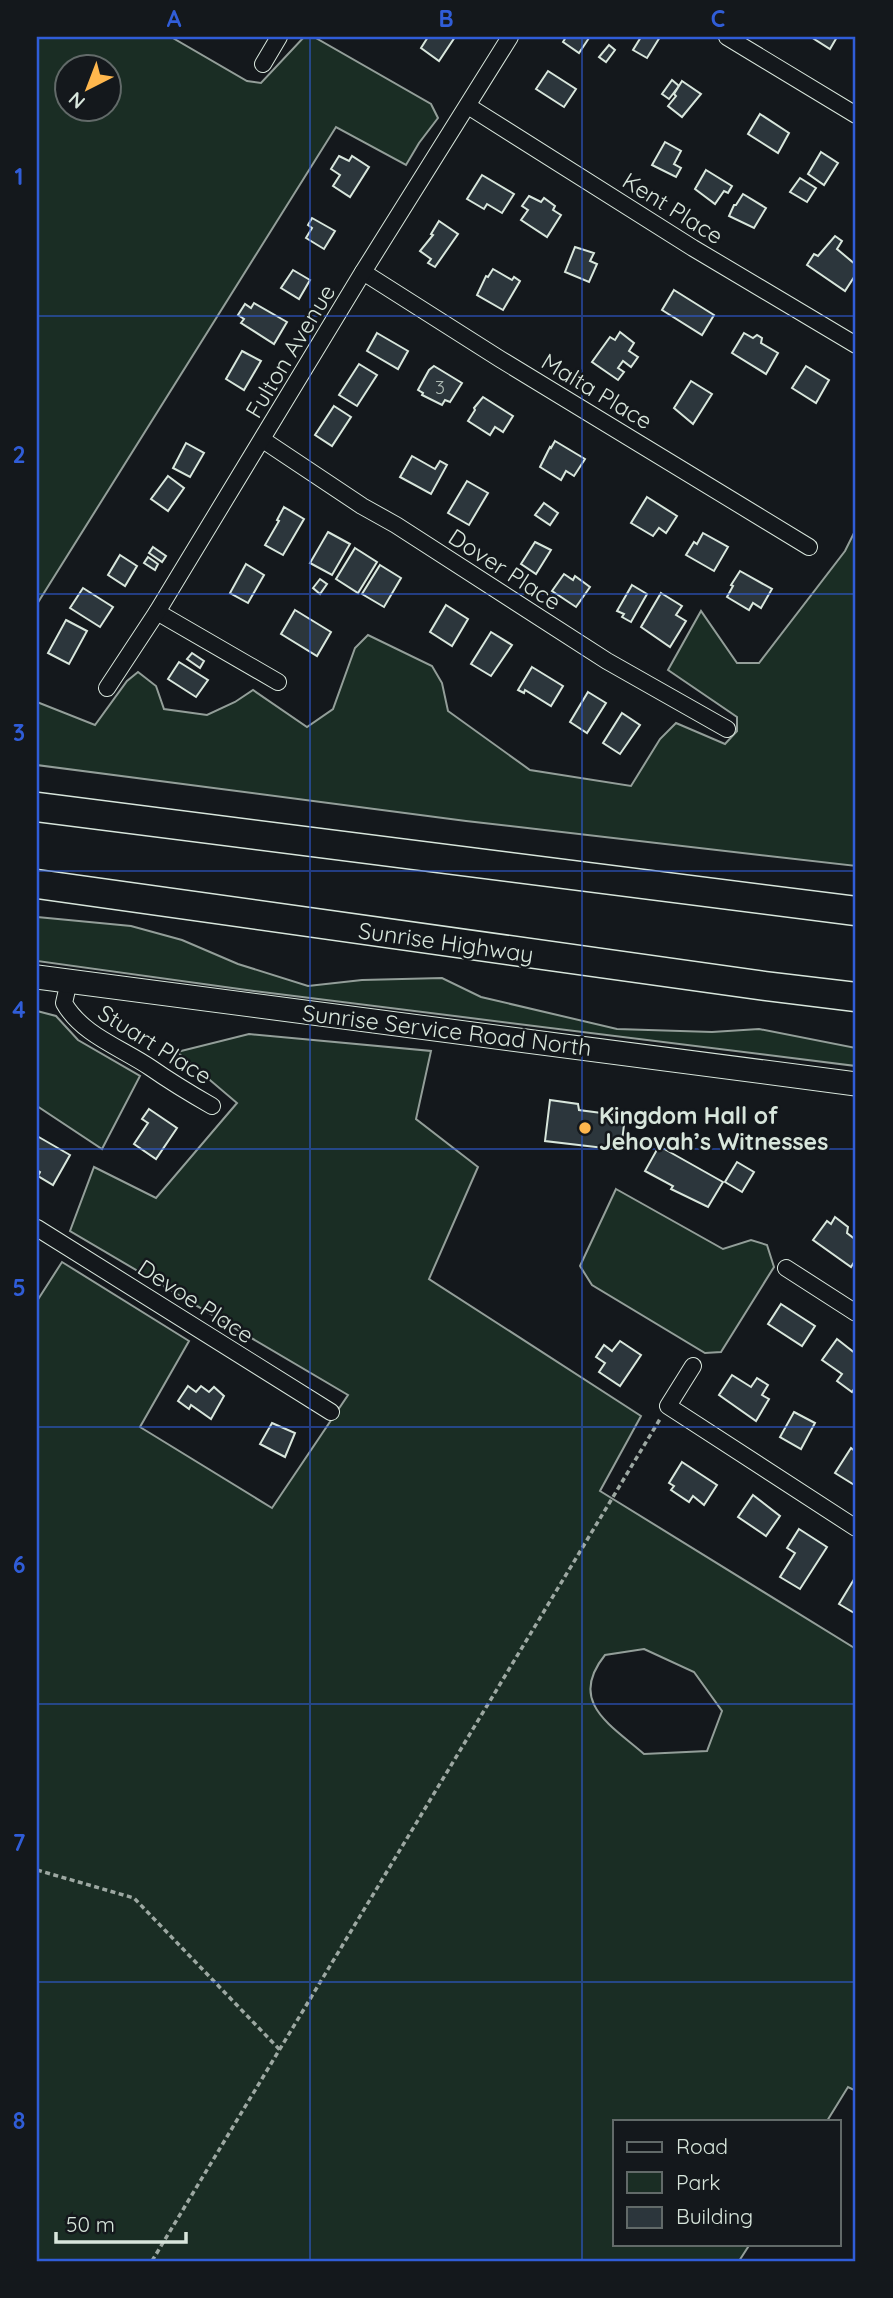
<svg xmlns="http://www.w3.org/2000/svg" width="893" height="2298" font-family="Quicksand,sans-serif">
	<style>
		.green { fill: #1a2d24; stroke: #939e99; stroke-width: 2; fill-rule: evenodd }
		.building { fill: #2c363c; stroke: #d8e6dc; stroke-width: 2 }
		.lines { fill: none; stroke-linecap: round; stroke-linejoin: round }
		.street-casing { stroke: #d8e6dc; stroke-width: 18 }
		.secondary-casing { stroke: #d8e6dc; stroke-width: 25 }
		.highway-casing { stroke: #d8e6dc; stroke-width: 31 }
		.path { stroke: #9da8a2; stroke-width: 3.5; stroke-dasharray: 5 3.5; stroke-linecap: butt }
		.street { stroke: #14181c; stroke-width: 16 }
		.secondary { stroke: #14181c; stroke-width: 23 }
		.highway { stroke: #14181c; stroke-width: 28 }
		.grid { fill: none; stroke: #305dd8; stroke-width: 2; stroke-opacity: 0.55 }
		.poi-dot { fill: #ffb74d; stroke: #14181c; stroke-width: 2.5 }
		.labels { text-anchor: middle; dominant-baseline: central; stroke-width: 5; stroke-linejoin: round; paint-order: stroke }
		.number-label { font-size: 19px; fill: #adbab4 }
		.street-label { font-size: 23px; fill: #d8e6dc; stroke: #14181c }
		.poi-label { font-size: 23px; font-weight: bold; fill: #d8e6dc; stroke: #14181c; text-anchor: start }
		.neatline { fill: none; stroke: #305dd8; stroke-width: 2.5 }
		.grid-label { font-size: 23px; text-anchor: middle; font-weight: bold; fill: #305dd8 }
	</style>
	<rect width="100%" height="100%" fill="#14181c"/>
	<g class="green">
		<path d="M37,37H171L247,81L261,83L304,37H314L431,104L438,118L419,143L406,165L336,127L37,604ZM66,66H108V108H66Z"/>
		<polygon points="856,529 856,866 466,821 37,765 37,702 95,725 127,681 138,672 156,686 164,709 207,715 235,702 253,690 307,727 333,709 355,648 368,635 432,666 442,683 448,711 530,770 631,786 660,739 676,723 725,744 737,731 737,717 668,670 701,611 737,663 759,663 845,551"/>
		<polygon points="37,917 131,926 182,940 238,964 308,986 362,980 442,978 481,997 617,1029 712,1032 759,1029 856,1048 856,1066 254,991 37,961"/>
		<polygon points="37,1011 56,1016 78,1040 140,1076 102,1149 37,1106"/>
		<path d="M249,1034L431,1051L416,1119L478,1167L429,1279L641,1416L600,1491L856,1649V2091L848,2087L827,2121H615V2244H750L739,2261H37V1301L62,1262L189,1341L140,1427L272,1508L348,1395L70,1231L94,1167L156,1198L237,1103L177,1052ZM644,1649L694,1672L722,1711L707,1751L644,1754C611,1725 567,1702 605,1655Z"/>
		<polygon points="616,1189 723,1249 751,1240 767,1245 774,1267 721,1352 705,1353 592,1285 580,1266"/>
	</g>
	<g class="building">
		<polygon points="428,37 455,37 439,61 421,48"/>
		<polygon points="566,37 588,37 589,38 579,53 563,42"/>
		<polygon points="641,37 660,37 647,58 633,50"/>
		<polygon points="811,37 837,37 830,49"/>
		<polygon points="609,45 615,50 606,62 599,57"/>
		<polygon points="548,71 576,89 564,107 536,89"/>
		<polygon points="672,80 679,86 669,99 662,94"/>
		<polygon points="682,81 701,94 682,117 668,106 676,96 674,94"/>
		<polygon points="760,114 789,133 778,153 748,134"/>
		<polygon points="665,142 681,151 674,164 681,168 676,177 652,165"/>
		<polygon points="821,152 838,163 824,185 808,174"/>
		<polygon points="339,156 349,161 352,156 369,167 350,197 333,186 340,175 331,169"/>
		<polygon points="706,170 732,186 728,193 724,191 715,204 695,189"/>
		<polygon points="482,175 514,194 502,213 487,204 484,209 467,199"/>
		<polygon points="800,178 816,188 807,202 790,192"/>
		<polygon points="743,194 766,208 754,228 729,216 734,205 736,205"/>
		<polygon points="529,196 541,202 544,198 555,206 553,210 561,215 547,237 521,220 528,210 522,206"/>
		<polygon points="312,218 335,231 324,249 306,238 312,228 308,225"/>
		<polygon points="439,221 458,234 435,267 428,263 431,259 420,251 433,235 431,234"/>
		<polygon points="835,236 842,241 837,249 856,265 856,274 845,291 807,265 814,254 818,256"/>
		<polygon points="575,247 594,253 590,261 597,264 589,282 565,272"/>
		<polygon points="493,269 512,280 514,277 520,281 503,310 477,295 486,276 488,277"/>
		<polygon points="293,270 310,280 299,299 281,288"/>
		<polygon points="674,290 714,315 702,335 662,310"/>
		<polygon points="254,303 287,322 274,344 241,323 244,319 238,315 245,304 251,308"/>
		<polygon points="620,332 634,343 629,351 638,357 631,367 623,361 618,368 624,372 618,380 592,362 610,337 615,340"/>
		<polygon points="377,333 408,351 398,369 367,351"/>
		<polygon points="744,333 753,338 757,335 762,338 761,343 778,353 766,374 732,353"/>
		<polygon points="242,351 261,361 244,390 226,379"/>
		<polygon points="359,364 377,375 357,406 339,395"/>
		<polygon points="434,366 462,383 450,402 445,400 442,405 422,395 423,393 418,390 429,370"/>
		<polygon points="806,366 829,380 816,403 792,388"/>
		<polygon points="691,381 712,394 693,424 674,408"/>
		<polygon points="483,397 513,416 503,432 495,427 490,435 468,421 475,410 474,408"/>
		<polygon points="334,406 351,417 332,446 315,435"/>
		<polygon points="555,441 585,459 574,476 566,471 561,480 540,467 550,447 551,448"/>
		<polygon points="186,443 204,453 190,477 173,468"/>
		<polygon points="412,456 435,469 440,461 447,465 431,494 400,477"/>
		<polygon points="168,476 184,488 168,511 151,499"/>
		<polygon points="467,481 488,493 469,525 448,513"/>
		<polygon points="647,497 677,516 666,533 659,528 653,536 631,523"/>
		<polygon points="544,503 558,513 550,525 535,515"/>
		<polygon points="284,507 304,519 283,555 265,545 279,521 277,520"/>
		<polygon points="328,532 350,544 332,575 310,563"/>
		<polygon points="703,533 728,547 714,571 686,555 694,542 697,544"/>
		<polygon points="535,542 551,550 536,574 521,564"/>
		<polygon points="153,547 166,556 162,562 149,553"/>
		<polygon points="355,548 377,562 358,593 336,579"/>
		<polygon points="120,555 137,566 125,586 108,575"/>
		<polygon points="148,557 158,564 155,570 144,563"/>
		<polygon points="246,564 264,575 248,603 230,593"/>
		<polygon points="380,565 401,578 384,607 362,594"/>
		<polygon points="740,571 772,589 761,608 753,603 749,610 727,597 733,586 731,585"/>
		<polygon points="564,574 573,580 575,576 590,587 576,607 552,591"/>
		<polygon points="320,579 327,584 320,594 313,588"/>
		<polygon points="632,585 647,594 631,622 622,617 624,614 617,611"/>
		<polygon points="83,588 113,607 100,627 70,608"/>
		<polygon points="661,593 682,606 676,615 686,621 670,647 641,627"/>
		<polygon points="446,605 468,619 452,646 430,632"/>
		<polygon points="295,610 331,632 317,656 281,634"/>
		<polygon points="66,620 87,631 69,664 48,653"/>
		<polygon points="491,632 512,645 491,676 471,664"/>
		<polygon points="192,653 204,661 200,668 187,659"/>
		<polygon points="179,662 208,680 196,697 168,679"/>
		<polygon points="532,667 563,686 551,706 525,690 524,693 518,690"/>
		<polygon points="588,692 606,703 587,733 570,722"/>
		<polygon points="622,713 640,725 620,754 603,743"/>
		<polygon points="550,1100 578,1104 579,1110 625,1116 621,1150 545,1141"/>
		<polygon points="149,1109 177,1128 156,1159 134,1144 148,1123 142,1119"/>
		<polygon points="37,1136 70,1155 53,1185 38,1176 40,1172 37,1170"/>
		<polygon points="659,1146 723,1182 708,1207 671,1189 673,1186 645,1171"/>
		<polygon points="737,1162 754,1172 742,1192 725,1182"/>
		<polygon points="835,1217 848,1227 847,1233 856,1240 856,1259 851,1267 813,1240 827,1221 831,1224"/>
		<polygon points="781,1304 815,1326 802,1346 768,1324"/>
		<polygon points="837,1339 856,1354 856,1386 852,1392 837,1381 842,1374 822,1360"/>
		<polygon points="620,1341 641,1355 620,1386 599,1372 605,1363 596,1357 604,1345 612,1351"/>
		<polygon points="732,1375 751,1387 757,1378 768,1385 762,1395 769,1399 756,1421 719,1395"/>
		<polygon points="188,1386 196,1392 201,1386 209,1392 214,1387 224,1396 211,1419 191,1405 189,1409 178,1401"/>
		<polygon points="794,1412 815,1423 801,1449 780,1437"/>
		<polygon points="272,1423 295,1433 285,1457 260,1444"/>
		<polygon points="851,1448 856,1452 856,1486 835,1473"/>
		<polygon points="682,1462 717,1485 704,1505 693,1496 689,1502 671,1490 674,1486 669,1483"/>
		<polygon points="753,1495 780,1516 766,1536 738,1517"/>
		<polygon points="799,1529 827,1547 800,1589 780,1577 795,1553 787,1548"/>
		<polygon points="856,1576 856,1614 839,1604"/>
	</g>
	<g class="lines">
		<g class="street-casing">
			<g id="street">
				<polyline points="727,37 856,115"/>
				<polyline points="263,64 279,37"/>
				<polyline points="468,106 693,248 856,345"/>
				<polyline points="363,272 500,359 809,547"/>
				<polyline points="263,440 362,506 396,525 607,661 727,729"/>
				<polyline points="157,612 278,682"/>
				<polyline points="107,688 157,612 363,272 510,37"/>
				<path d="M69,981L64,1003C82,1035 122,1048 151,1068C171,1082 191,1094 212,1106"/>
				<polyline points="37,1228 331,1412"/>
				<polyline points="786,1268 856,1313"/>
				<polyline points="693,1366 668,1406 856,1528"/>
			</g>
		</g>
		<g class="secondary-casing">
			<polyline id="secondary" points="37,977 856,1084"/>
		</g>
		<g class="highway-casing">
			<g id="highway">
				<polyline points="37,807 856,911"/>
				<polyline points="37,884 765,986 856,997"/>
			</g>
		</g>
		<g class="path">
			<polyline points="37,1870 134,1898 280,2050"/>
			<polyline points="152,2261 660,1419"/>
		</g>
		<use href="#street" class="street"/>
		<use href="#secondary" class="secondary"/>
		<use href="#highway" class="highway"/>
	</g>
	<path class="grid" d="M310,37V2261M582,37V2261M37,316H856M37,594H856M37,871H856M37,1149H856M37,1427H856M37,1704H856M37,1982H856"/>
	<circle class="poi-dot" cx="585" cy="1128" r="7"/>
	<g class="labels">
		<g class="number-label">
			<text x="440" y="387">3</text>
		</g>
		<g class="street-label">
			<text transform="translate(673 208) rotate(32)">Kent Place</text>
			<text transform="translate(290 351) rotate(-59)">Fulton Avenue</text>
			<text transform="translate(597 391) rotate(31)">Malta Place</text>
			<text transform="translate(505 569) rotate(33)">Dover Place</text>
			<text transform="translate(446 942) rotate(8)">Sunrise Highway</text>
			<text transform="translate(447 1030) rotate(7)">Sunrise Service Road North</text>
			<text transform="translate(155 1044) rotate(32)">Stuart Place</text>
			<text transform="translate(196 1301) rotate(33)">Devoe Place</text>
		</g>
		<g class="poi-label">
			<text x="599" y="1115">Kingdom Hall of<tspan x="599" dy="26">Jehovah’s Witnesses</tspan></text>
		</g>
	</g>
	<rect width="893" height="2298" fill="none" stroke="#14181c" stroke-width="77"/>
	<rect x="613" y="2120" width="228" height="126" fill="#14181c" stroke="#626a69" stroke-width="2"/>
	<rect x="627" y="2142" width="35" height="10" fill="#14181c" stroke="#626a69" stroke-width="2"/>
	<text x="676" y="2154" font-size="21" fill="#d8e6dc">Road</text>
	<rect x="627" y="2172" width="35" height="21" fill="#1a2d24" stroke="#626a69" stroke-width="2"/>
	<text x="676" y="2190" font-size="21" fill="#d8e6dc">Park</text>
	<rect x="627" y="2207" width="35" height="21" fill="#2c363c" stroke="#626a69" stroke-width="2"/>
	<text x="676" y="2224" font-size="21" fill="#d8e6dc">Building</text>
	<g transform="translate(88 88) rotate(222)"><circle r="33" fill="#14181c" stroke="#626a69" stroke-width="2"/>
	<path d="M0-5L12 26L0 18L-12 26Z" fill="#ffb74d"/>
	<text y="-10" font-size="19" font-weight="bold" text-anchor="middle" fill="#d8e6dc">N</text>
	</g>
	<path d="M56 2232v10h130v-10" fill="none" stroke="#d8e6dc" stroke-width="3.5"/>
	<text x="66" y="2232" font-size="21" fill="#d8e6dc" stroke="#14181c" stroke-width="5" paint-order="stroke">50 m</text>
	<rect x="38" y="38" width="816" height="2222" class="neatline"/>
	<g class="grid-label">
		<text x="174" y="27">A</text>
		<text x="446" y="27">B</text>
		<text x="718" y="27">C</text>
		<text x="19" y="185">1</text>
		<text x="19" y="463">2</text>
		<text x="19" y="741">3</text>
		<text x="19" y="1018">4</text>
		<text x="19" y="1296">5</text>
		<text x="19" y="1573">6</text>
		<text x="19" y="1851">7</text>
		<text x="19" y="2129">8</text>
	</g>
</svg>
